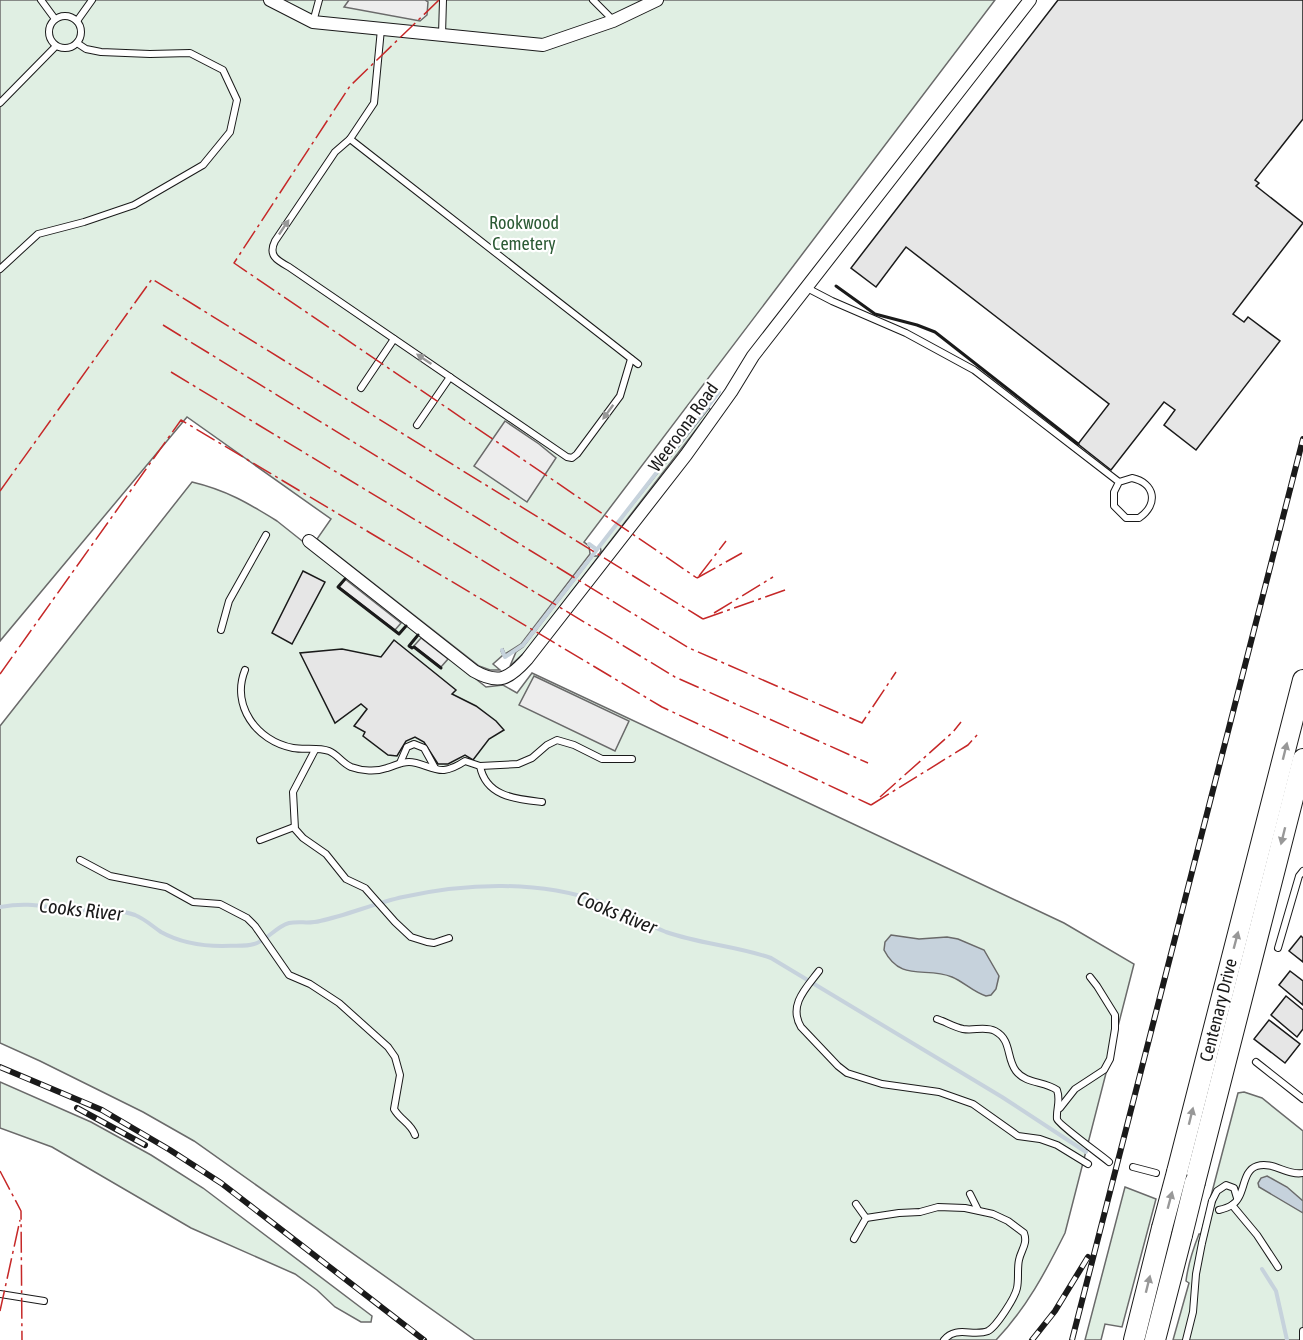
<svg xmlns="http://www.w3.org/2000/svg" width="1303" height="1340" font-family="'Asap Condensed',sans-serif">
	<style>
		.green { fill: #e0efe3; stroke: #6a6a6a; stroke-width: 1.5 }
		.parking { fill: #ededed; stroke: #6a6a6a; stroke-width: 1.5 }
		.water { fill: #c6d2dc; stroke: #6a6a6a; stroke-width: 1.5 }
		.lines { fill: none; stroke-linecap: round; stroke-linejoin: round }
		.stream { stroke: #c6d2dc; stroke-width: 4 }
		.building { fill: #e6e6e6; stroke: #1a1a1a; stroke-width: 1.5 }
		.service-casing { stroke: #1a1a1a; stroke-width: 8 }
		.minor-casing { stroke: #1a1a1a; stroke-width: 14 }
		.trunk-casing { stroke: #1a1a1a; stroke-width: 22 }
		.service { stroke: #fff; stroke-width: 6 }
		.minor { stroke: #fff; stroke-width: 12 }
		.trunk { stroke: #fff; stroke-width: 20 }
		.rail-casing { stroke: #1a1a1a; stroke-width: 6 }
		.rail { stroke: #fff; stroke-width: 4; stroke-dasharray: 11; stroke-linecap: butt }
		.service-bridge-casing { stroke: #1a1a1a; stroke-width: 8; stroke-linecap: butt }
		.trunk-bridge-casing { stroke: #1a1a1a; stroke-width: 22; stroke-linecap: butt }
		.service-bridge { stroke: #fff; stroke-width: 6 }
		.trunk-bridge { stroke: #fff; stroke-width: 20 }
		.wall { stroke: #1a1a1a; stroke-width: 3 }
		.power { stroke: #c62828; stroke-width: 1.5; stroke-dasharray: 21 4.5 3 4.5; stroke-linecap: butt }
		.oneway { fill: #989898 }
		.labels { text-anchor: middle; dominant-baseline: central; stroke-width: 4.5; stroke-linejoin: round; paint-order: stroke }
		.park-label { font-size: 18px; fill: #2b5a34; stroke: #fff }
		.street-label { font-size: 18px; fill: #1a1a1a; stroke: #fff }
		.water-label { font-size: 20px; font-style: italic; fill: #1a1a1a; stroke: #fff }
	</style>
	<rect width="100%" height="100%" fill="#fff"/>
	<g class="green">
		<polygon points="0,0 995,0 584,542 589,546 590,554 521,644 505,654 503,649 501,651 503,655 493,664 500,670 490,670 479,666 317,539 331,519 187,417 0,641"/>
		<polygon points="709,408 711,410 526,651 510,666 516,652 523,647 593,556 598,556 601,551 600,546"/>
		<path d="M192,482C226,490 248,503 277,521L486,687L503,685L517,693L532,673L1064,923L1134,964L1065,1233C1046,1271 1026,1309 996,1340H475L194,1141L143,1112L40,1061L0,1043V726Z"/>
		<polygon points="0,1082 91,1122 151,1155 203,1188 372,1316 371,1322 361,1322 335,1307 317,1290 295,1274 191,1228 52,1147 0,1128"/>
		<path d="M1244,1092L1262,1098L1303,1131V1340H1173L1189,1283L1186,1281C1188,1265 1193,1249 1199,1234H1201L1238,1093Z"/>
		<polygon points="1125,1187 1156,1199 1122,1327 1105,1324 1101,1340 1085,1340"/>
	</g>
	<g class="parking">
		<polygon points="349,0 425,0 428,2 427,15 420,21 344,7"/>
		<polygon points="505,421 539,444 556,458 527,502 474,466"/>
		<polygon points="345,579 401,623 395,630 339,587"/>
		<polygon points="421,638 448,659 441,667 414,646"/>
		<polygon points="534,676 629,721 615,751 519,705"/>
	</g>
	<g class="water">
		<path d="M891,935L919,939L947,937L958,939L984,950L999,976L996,989L991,995L986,996C973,992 964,982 952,977C926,966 901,983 884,950L885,942Z"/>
		<polygon points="1267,1176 1287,1187 1303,1201 1303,1213 1259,1187 1258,1183 1261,1178"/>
	</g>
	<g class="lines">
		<g class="stream">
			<polyline points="589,544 596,549"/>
			<polyline points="502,650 505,657 523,645 719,392"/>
			<path d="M0,907C32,901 46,908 76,910C96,911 116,908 135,915C145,919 152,926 161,932C179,942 202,946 222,946C232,945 245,947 254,944C267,941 275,927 289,923C299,921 310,924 320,921C348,915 375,903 403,897C466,883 538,880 600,902C622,910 643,923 666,932C700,944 737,946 771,958L1002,1097L1086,1152"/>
			<polyline points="1262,1269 1276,1291 1287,1340"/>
		</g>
	</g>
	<g class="building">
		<polygon points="1058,0 1303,0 1303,119 1255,180 1259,183 1256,186 1303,223 1233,314 1244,322 1248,317 1280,341 1196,450 1164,425 1175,410 1164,402 1111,470 1078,444 1109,404 906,247 876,287 851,268"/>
		<polygon points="303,571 325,582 292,644 272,633"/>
		<polygon points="394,640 456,690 452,694 476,706 496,721 504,730 489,739 473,760 465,755 448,764 438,764 424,742 415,737 406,741 397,756 388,755 363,736 365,732 354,726 367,709 361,704 335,723 300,653 342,649 381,657"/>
		<polygon points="1301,936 1303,938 1303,962 1289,951"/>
		<polygon points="1290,971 1303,981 1303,1005 1279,985"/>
		<polygon points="1286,996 1303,1010 1303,1029 1297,1037 1271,1015"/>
		<polygon points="1269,1020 1300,1044 1285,1063 1254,1039"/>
	</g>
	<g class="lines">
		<g class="service-casing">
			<g id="service">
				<polyline points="41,0 55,19"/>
				<polyline points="593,0 613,20"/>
				<circle cx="65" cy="32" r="16"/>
				<polyline points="77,21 92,0"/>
				<polyline points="313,22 319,0"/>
				<polyline points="381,29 374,103 350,139 638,364"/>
				<polyline points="442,35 443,0"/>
				<polyline points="0,103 56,46"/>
				<path d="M350,139L335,152L275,241C268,255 276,260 289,267L567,457L572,458L577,454L620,396L631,359"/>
				<polyline points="0,269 38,234 84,222 134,205 203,165 230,132 237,100 223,70 190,53 150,54 101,52 86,49 77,43"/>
				<path d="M807,288L832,301L906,333L974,370L1119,482L1132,478C1155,483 1159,504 1139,518H1126L1114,506V492L1119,482"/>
				<polyline points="361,388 394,339"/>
				<polyline points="417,425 450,377"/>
				<polyline points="221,630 229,601 266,535"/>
				<path d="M245,670C231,705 256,741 293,748C304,750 318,747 329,751C337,754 342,763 351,767C362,771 376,772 387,768C395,766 400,762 409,762C421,762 433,771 444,770C452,769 459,765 465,761L480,766L518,764L532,758L547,745L557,740L574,745L602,759H632"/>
				<polyline points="315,750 293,792 295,829 303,838 326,854 346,879 365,888 395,922 411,937 427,942 434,943 449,938"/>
				<polyline points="400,763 407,747 414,744 424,748 435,768"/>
				<path d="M480,766C486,797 516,799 542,802"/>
				<polyline points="260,840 294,827"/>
				<path d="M80,860L110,876L166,887L193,902L220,904L247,918L255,926L289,975L310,984L339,1003L388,1047L395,1057L400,1075L394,1109C400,1120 411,1123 415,1135"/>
				<polyline points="1278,948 1299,876 1303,871"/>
				<path d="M819,971C806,988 788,1005 801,1027L838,1066L847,1073L882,1084L939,1092L973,1104L1018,1136L1040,1139L1057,1145L1088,1164"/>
				<path d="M937,1019C946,1022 954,1027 963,1029C974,1031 985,1026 995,1031C1012,1040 1006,1058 1016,1071C1026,1084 1044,1081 1057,1090C1061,1101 1056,1109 1057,1119C1058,1124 1102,1156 1109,1162"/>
				<polyline points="1256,1062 1303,1099"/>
				<polyline points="1060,1108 1075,1089 1104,1070 1110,1059 1115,1029 1115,1015 1097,986 1090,977"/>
				<polyline points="1133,1167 1156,1173"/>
				<polyline points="970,1194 978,1210"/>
				<polyline points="1212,1201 1217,1191 1226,1185 1234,1188 1237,1198"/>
				<polyline points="1232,1205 1257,1235 1278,1267"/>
				<path d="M1219,1210C1223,1209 1229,1207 1232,1205C1246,1196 1241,1171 1257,1166C1273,1161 1287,1176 1303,1173"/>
				<path d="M866,1218L899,1213L920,1212L938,1207L965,1208L993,1214L1008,1221L1024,1233C1028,1244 1021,1250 1019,1260C1017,1269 1019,1279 1017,1288C1015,1298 996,1327 988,1331C973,1337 956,1325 944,1340"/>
				<polyline points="854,1239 866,1218 856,1204"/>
				<polyline points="0,1294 44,1301"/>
				<polyline points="1186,1340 1193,1312 1196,1274 1202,1243"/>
				<polyline points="1303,1340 1303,1331"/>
			</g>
		</g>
		<g class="minor-casing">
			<g id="minor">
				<polyline points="270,0 313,22 543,45 613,21 657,0"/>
				<path d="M309,541L474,671C499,685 509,679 527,659L686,455L731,392L753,356L1030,0"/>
			</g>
		</g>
		<g class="trunk-casing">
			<g id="trunk">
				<polyline points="1177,1172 1303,680"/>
				<polyline points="1195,1182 1303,759"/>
				<polyline points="1134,1340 1162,1228"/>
				<polyline points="1155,1340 1182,1235"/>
			</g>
		</g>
		<use href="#service" class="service"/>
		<use href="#minor" class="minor"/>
		<use href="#trunk" class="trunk"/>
		<g class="rail-casing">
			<g id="rail">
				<polyline points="0,1067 102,1110 170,1150 221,1183 424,1340"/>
				<polyline points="77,1108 145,1145"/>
				<polyline points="1032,1340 1055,1311 1088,1257"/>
				<polyline points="1072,1340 1303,439"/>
			</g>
		</g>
		<use href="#rail" class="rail"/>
		<g class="service-bridge-casing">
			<polyline id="service-bridge" points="1202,1243 1212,1201"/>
		</g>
		<g class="trunk-bridge-casing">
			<g id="trunk-bridge">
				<polyline points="1162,1228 1177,1172"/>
				<polyline points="1182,1235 1195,1182"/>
			</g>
		</g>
		<use href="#service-bridge" class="service-bridge"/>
		<use href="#trunk-bridge" class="trunk-bridge"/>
		<g class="wall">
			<polyline points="836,286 875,314 917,325 935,332 1078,444"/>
			<polyline points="345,579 338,587 399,634 406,626"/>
			<polyline points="418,635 409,646 412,648 414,647 441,668"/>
		</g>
		<g class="power">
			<polyline points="439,0 350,86 234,263 697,578"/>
			<polyline points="163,325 689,648 862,723 896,672"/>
			<polyline points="171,372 675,677 868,763"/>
			<polyline points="0,491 152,279 703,619"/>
			<polyline points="699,576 726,541"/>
			<polyline points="697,578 742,553"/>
			<polyline points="714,613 773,577"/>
			<polyline points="703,619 788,589"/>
			<polyline points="0,674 181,420 662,707 871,805"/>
			<polyline points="880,797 953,732 961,722"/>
			<polyline points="871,805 968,745 978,734"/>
			<polyline points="0,1171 21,1211 22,1340"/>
			<polyline points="0,1311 20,1220"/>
		</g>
	</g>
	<defs><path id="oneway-solid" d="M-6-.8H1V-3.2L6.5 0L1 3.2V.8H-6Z" transform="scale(1.5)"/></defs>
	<g class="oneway">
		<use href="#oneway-solid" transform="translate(284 227) rotate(-56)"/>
		<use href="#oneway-solid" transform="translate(424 359) rotate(-146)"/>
		<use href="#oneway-solid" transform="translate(608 412) rotate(126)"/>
		<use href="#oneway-solid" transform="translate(1285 751) rotate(-76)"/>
		<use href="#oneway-solid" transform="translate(1283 836) rotate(104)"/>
		<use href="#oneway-solid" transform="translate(1236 940) rotate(-75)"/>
		<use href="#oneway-solid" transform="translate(1191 1116) rotate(-76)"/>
		<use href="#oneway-solid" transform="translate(1170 1200) rotate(-75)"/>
		<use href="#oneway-solid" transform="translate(1148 1284) rotate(-76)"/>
	</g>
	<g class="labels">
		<g class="park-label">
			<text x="524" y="222">Rookwood<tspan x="524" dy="21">Cemetery</tspan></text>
		</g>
		<g class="street-label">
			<text transform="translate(683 427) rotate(-54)">Weeroona Road</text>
			<text transform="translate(1218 1010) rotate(-76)">Centenary Drive</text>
		</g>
		<g class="water-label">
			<text transform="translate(81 909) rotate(6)">Cooks River</text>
			<text transform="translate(617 912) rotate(22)">Cooks River</text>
		</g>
	</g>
</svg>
